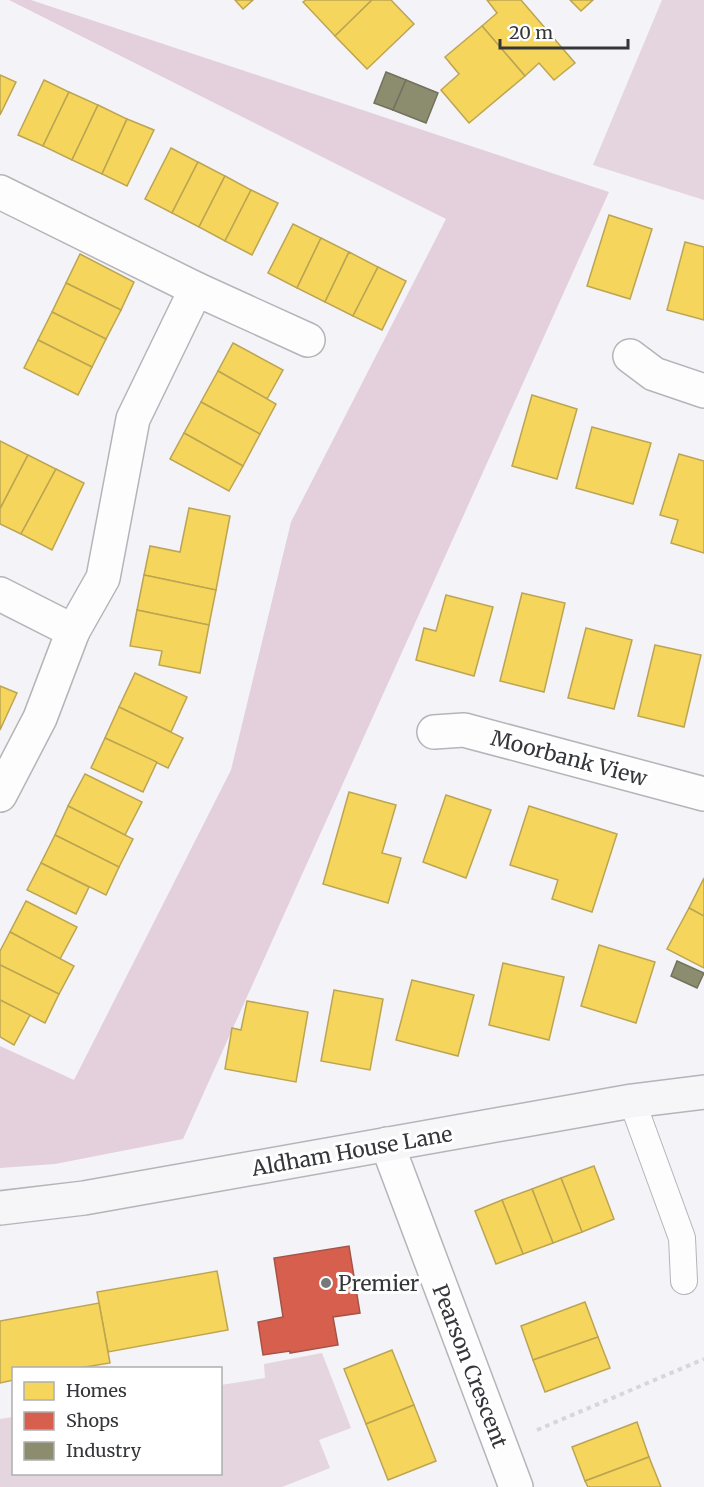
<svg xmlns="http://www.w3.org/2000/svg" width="704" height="1487" font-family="Merriweather,serif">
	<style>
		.green { fill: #e4d5df }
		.forest { fill: #e3d0dc }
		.homes { fill: #f6d55c; stroke: #bca552; stroke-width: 1.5 }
		.shops { fill: #d6604d; stroke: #a65347; stroke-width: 1.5 }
		.industry { fill: #8c8c6e; stroke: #72725e; stroke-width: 1.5 }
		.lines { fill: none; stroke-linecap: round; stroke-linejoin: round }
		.lane-casing { stroke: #b5b5b9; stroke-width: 28 }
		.street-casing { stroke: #b5b5b9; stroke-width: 36 }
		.secondary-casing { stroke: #b5b5b9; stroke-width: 36 }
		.path { stroke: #d7d7d9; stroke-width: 4; stroke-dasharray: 4.5 4.5; stroke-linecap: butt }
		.lane { stroke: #fdfdfe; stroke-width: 26 }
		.street { stroke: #fdfdfe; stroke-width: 33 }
		.secondary { stroke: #f6f6f9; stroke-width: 33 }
		.poi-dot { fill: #78787c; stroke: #fff; stroke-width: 2 }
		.labels { text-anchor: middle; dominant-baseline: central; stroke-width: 6; stroke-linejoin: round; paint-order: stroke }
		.street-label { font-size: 21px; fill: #35363a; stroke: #fff }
		.poi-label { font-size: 21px; fill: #35363a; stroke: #fff; text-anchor: start }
	</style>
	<rect width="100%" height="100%" fill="#f3f3f8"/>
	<g class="green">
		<polygon points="662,0 704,0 704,200 593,165"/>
		<polygon points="322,1353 351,1428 319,1440 330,1468 282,1487 0,1487 0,1419 13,1417 14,1474 220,1474 221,1385 265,1378 264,1364"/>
	</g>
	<polygon class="forest" points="9,0 31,0 609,192 183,1139 55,1164 0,1168 0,1046 74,1080 231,770 291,522 446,219"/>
	<g class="homes">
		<polygon points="235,0 253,0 243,9"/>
		<polygon points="306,0 372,0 335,36 303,2"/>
		<polygon points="372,0 391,0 414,24 367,69 335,36"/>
		<polygon points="487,0 521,0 575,63 554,80 539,63 525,76 482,26 497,13"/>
		<polygon points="570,0 593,0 581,11"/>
		<polygon points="482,26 525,76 469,123 441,90 459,74 445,57"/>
		<polygon points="0,75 16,82 0,115"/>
		<polygon points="44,80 69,92 43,146 18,135"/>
		<polygon points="69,92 98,105 72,160 43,146"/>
		<polygon points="98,105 127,119 102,174 72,160"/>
		<polygon points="127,119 154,130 127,186 102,174"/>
		<polygon points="171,148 198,162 172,213 145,199"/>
		<polygon points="198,162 225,176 199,227 172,213"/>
		<polygon points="225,176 251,190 225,241 199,227"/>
		<polygon points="251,190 278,203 252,255 225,241"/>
		<polygon points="609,215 652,229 630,299 587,286"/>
		<polygon points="293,224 321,238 297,288 268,273"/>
		<polygon points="321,238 349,252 325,302 297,288"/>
		<polygon points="685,242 704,247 704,320 667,310"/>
		<polygon points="349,252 378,267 353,316 325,302"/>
		<polygon points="80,254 134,282 121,310 66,283"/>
		<polygon points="378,267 406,281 382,330 353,316"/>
		<polygon points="66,283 121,310 106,339 52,312"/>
		<polygon points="52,312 106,339 92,367 38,340"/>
		<polygon points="38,340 92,367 78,395 24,368"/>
		<polygon points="233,343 283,370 267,399 218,371"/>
		<polygon points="218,371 276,404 260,434 201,402"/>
		<polygon points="532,395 577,409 557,479 512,466"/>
		<polygon points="201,402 260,434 243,466 184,433"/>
		<polygon points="592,427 651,443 633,504 576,488"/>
		<polygon points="184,433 243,466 229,491 170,459"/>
		<polygon points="0,441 28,455 0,509"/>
		<polygon points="679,454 704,461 704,553 671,543 678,520 660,515"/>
		<polygon points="28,455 56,469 21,534 0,524 0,509"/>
		<polygon points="56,469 84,483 52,550 21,534"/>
		<polygon points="189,508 230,516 216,590 144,575 150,546 180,552"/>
		<polygon points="144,575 216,590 209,625 137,610"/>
		<polygon points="522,593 565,603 544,692 500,681"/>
		<polygon points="446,595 493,607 474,676 416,660 424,628 436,631"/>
		<polygon points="137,610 209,625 200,673 159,665 162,651 130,646"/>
		<polygon points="586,628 632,640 614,709 568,698"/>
		<polygon points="655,645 701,655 684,727 638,716"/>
		<polygon points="135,673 187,697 171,732 119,707"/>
		<polygon points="0,686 17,693 0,730"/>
		<polygon points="119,707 183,738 168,768 105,738"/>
		<polygon points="105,738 157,762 143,792 91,768"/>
		<polygon points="85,774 142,802 125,835 68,806"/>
		<polygon points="349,792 396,805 382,853 401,858 388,903 323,884"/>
		<polygon points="446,795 491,810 466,878 423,862"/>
		<polygon points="68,806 133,839 119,867 55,835"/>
		<polygon points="529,806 617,834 592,912 552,899 558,880 510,865"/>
		<polygon points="55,835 119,867 106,895 41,863"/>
		<polygon points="41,863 89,887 76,914 27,890"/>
		<polygon points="704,878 704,916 689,908"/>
		<polygon points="26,901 77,927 60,959 10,932"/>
		<polygon points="689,908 704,916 704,968 667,949"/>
		<polygon points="10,932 74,966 59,994 0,965 0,951"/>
		<polygon points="599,945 655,962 636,1023 581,1006"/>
		<polygon points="503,963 564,977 549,1040 489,1025"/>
		<polygon points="0,965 59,994 45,1023 0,1000"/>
		<polygon points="412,980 474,995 458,1056 396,1040"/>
		<polygon points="334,990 383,999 370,1070 321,1061"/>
		<polygon points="0,1000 30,1015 14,1045 0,1037"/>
		<polygon points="247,1001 308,1012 296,1082 225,1069 232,1028 241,1030"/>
		<polygon points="594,1166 614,1219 582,1232 561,1178"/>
		<polygon points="561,1178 582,1232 553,1243 532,1189"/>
		<polygon points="532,1189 553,1243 523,1254 502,1200"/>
		<polygon points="502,1200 523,1254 496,1264 475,1211"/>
		<polygon points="217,1271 228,1330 108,1352 97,1292"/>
		<polygon points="585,1302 598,1337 533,1360 521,1326"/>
		<polygon points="99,1303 110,1363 79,1368 14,1368 14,1380 0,1383 0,1321"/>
		<polygon points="598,1337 610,1368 545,1392 533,1360"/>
		<polygon points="392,1350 414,1405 366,1424 344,1369"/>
		<polygon points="414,1405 436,1461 388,1480 366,1424"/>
		<polygon points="637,1422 649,1457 585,1481 572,1447"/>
		<polygon points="649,1457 661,1487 588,1487 585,1481"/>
	</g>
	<polygon class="shops" points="349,1246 360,1313 333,1317 338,1345 290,1353 290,1351 263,1355 258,1322 283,1317 274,1258"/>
	<g class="industry">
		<polygon points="386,72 406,80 393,110 374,103"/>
		<polygon points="406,80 438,93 426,123 393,110"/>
		<polygon points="677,961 704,973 697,988 671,976"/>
	</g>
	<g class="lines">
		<g class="lane-casing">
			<polyline id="lane" points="632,1101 682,1238 684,1281"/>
		</g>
		<g class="street-casing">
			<g id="street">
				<polyline points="0,192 196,289 133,419 103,578 73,631"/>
				<polyline points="196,289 308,340"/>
				<polyline points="630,356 654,374 704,391"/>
				<polyline points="0,594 73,631 40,718 0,795"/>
				<polyline points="434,732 464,730 704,794"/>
				<polyline points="387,1144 516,1487"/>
			</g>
		</g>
		<g class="secondary-casing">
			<polyline id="secondary" points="0,1208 84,1198 632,1101 704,1092"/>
		</g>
		<polyline class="path" points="537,1430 704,1359"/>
		<use href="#lane" class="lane"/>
		<use href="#street" class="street"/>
		<use href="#secondary" class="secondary"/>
	</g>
	<circle class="poi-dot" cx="326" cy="1283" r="6"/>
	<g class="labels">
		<g class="street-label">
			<text transform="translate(569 758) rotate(15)">Moorbank View</text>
			<text transform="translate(352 1151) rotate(-10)">Aldham House Lane</text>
			<text transform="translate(470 1366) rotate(69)">Pearson Crescent</text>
		</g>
		<g class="poi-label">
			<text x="338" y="1283">Premier</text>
		</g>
	</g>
	<rect x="12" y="1367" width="210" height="108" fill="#ffffff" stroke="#aeafb0" stroke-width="1.5"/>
	<rect x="24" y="1382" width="30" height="18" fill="#f6d55c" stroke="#aeafb0" stroke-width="1.5"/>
	<text x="66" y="1397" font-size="18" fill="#35363a">Homes</text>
	<rect x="24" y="1412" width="30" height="18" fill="#d6604d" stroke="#aeafb0" stroke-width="1.5"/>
	<text x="66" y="1427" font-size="18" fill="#35363a">Shops</text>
	<rect x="24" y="1442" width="30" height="18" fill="#8c8c6e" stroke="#aeafb0" stroke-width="1.5"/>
	<text x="66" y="1457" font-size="18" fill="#35363a">Industry</text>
	<path d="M500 39v9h128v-9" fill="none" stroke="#35363a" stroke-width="3"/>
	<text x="509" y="39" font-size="18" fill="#35363a" stroke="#ffffff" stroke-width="4.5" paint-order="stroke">20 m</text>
</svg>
